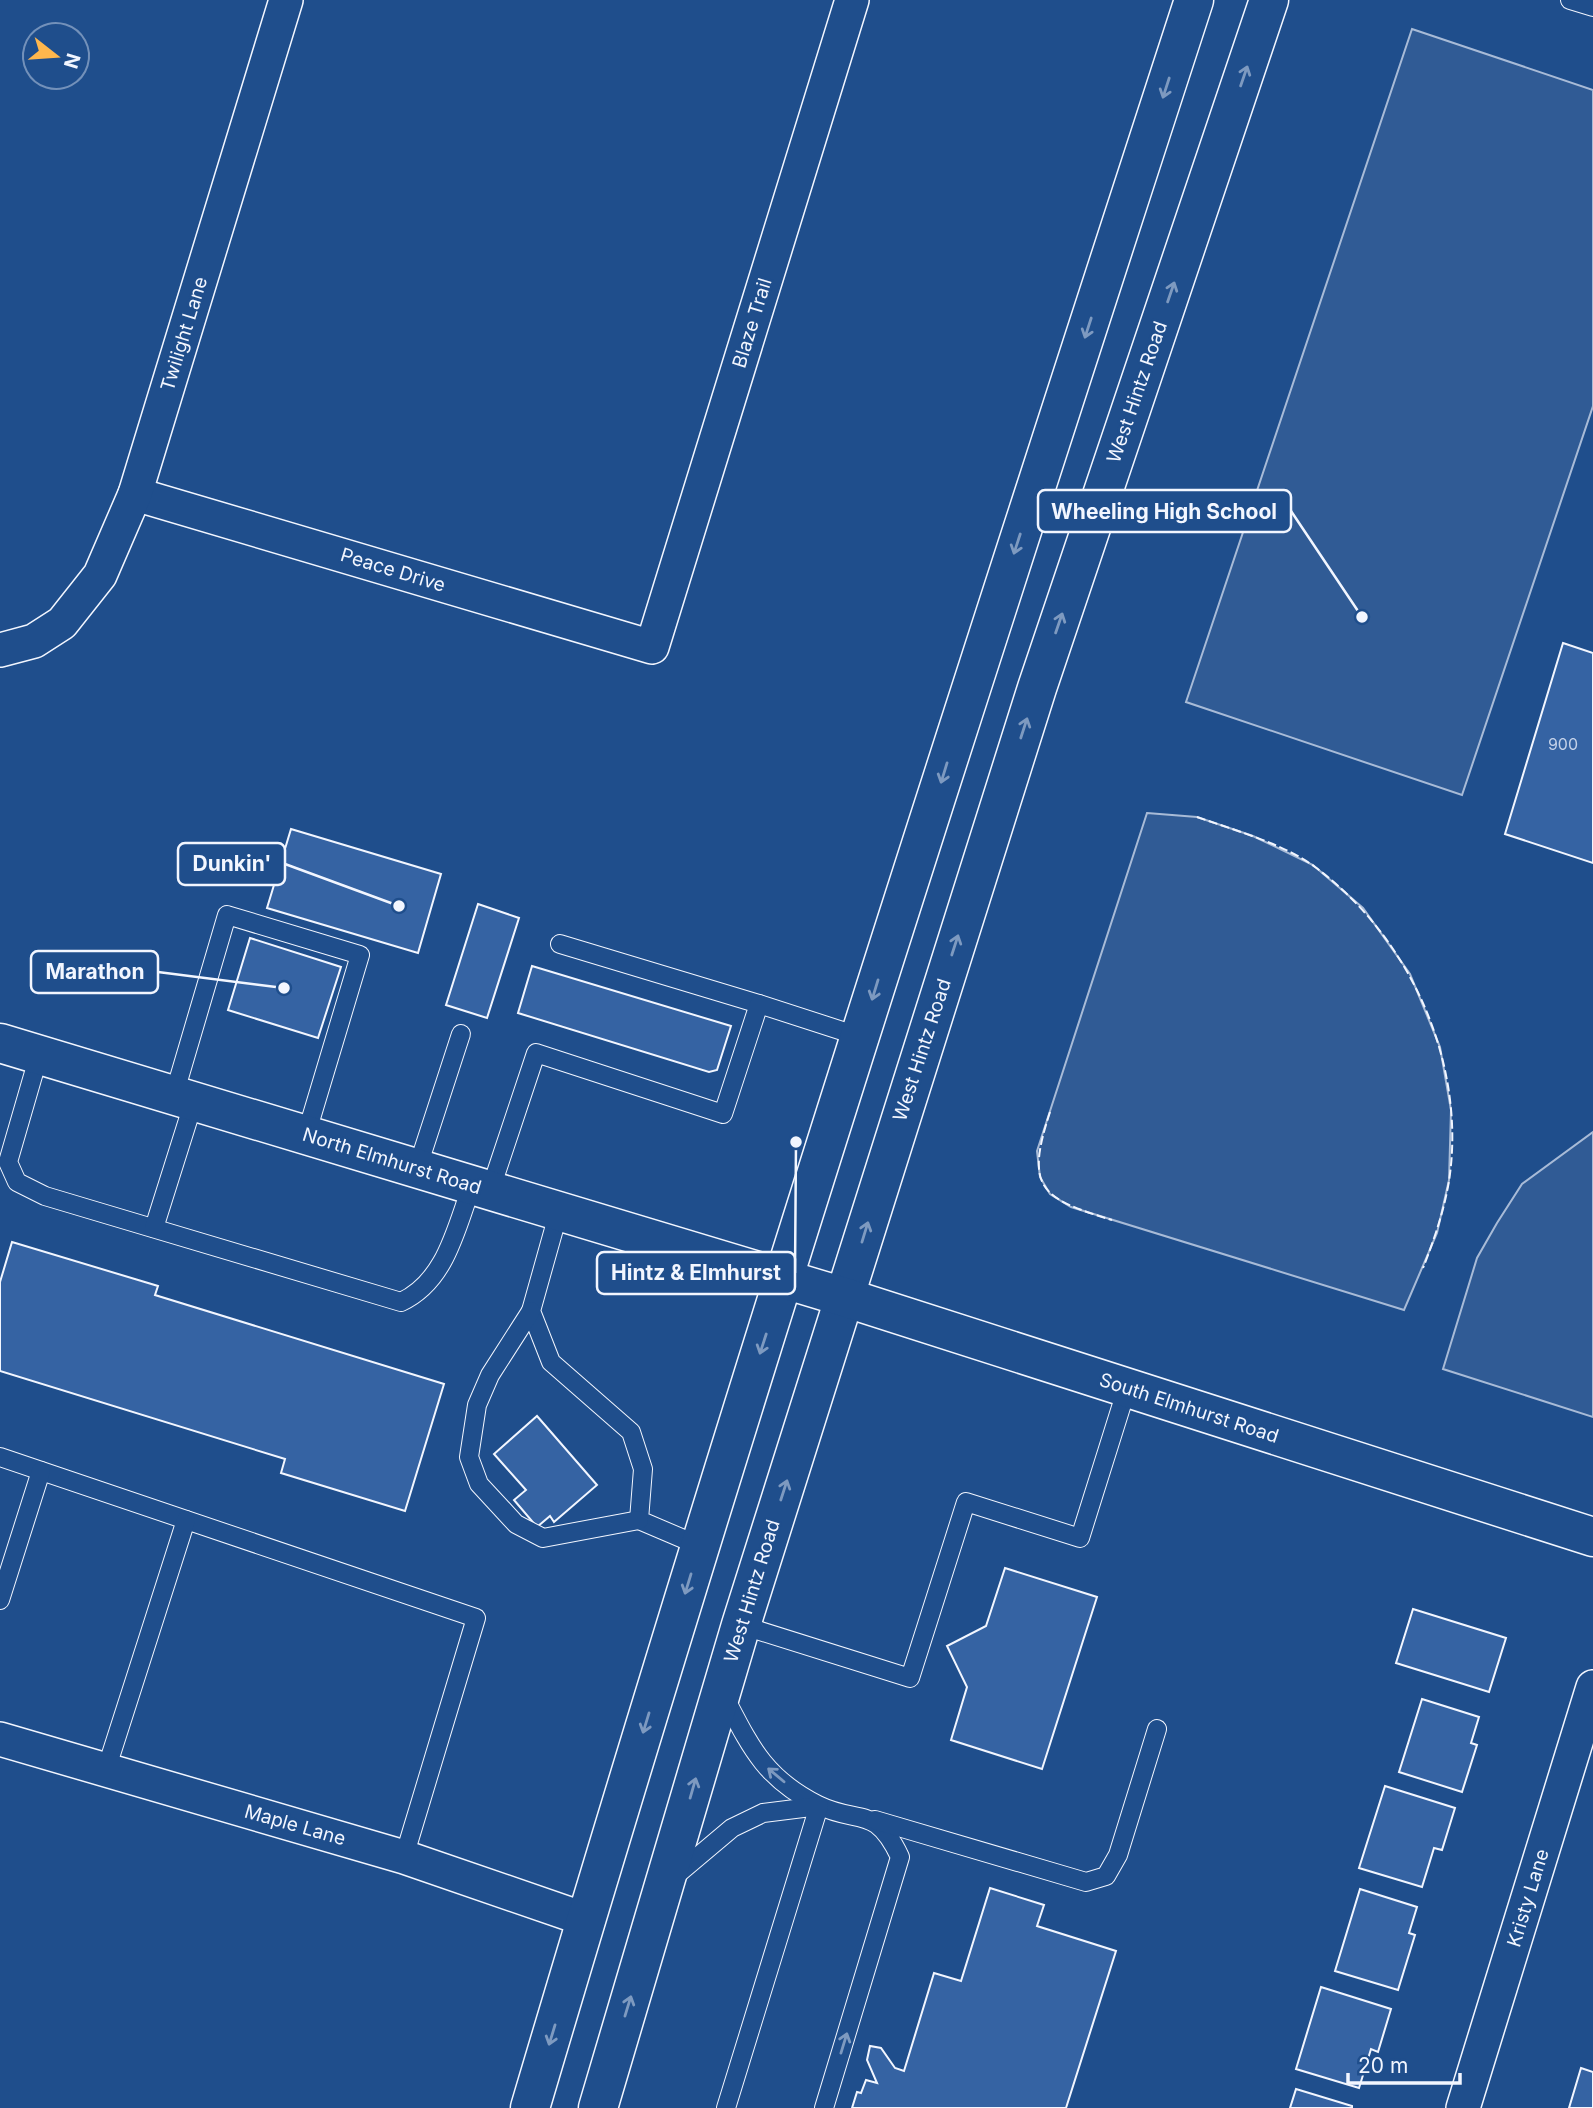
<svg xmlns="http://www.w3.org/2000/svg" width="1593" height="2108" font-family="Inter,sans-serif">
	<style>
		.built { fill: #305b95; stroke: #a8bbd7; stroke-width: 2 }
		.building { fill: #3563a3; stroke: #f2f6ff; stroke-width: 2 }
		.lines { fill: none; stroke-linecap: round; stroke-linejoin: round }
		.lane-casing { stroke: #f2f6ff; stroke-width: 20 }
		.street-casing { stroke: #f2f6ff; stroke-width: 36 }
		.secondary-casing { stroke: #f2f6ff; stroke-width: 41 }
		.primary-casing { stroke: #f2f6ff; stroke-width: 41 }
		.lane { stroke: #1f4e8c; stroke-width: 18 }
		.street { stroke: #1f4e8c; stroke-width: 33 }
		.secondary { stroke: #1f4e8c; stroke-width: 38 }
		.primary { stroke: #1f4e8c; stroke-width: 38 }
		.fence { stroke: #f2f6ff; stroke-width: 2; stroke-dasharray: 9 3.5; stroke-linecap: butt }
		.oneway { stroke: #7e9ac0 }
		.labels { text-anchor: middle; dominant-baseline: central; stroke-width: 5; stroke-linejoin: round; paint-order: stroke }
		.number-label { font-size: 16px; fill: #c3d1e8 }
		.street-label { font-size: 19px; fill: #f2f6ff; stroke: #1f4e8c }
		.leader { fill: none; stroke: #f2f6ff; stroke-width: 2.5 }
		.callout-dot { fill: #f2f6ff; stroke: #1f4e8c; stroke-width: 2.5 }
		.callout { fill: #1f4e8c; stroke: #f2f6ff; stroke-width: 2.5 }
		.callout-label { font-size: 21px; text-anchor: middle; font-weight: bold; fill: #f2f6ff }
	</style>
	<rect width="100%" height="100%" fill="#1f4e8c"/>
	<g class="built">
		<polygon points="1412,29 1593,90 1593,406 1462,795 1186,702"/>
		<polygon points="1147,813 1197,817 1253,836 1313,865 1363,908 1410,974 1440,1047 1451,1110 1449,1180 1437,1233 1404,1310 1071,1207 1050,1194 1040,1177 1037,1151"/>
		<polygon points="1593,1132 1593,1417 1443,1369 1477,1258 1497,1223 1522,1184"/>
	</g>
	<g class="building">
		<polygon points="1563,643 1593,653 1593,863 1505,834"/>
		<polygon points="291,829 441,874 418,953 267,908"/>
		<polygon points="478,904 519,918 487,1018 446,1005"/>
		<polygon points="250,938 341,967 318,1038 228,1010"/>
		<polygon points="532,966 731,1026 717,1070 709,1072 518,1013"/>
		<polygon points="12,1242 158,1286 155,1295 444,1384 405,1511 281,1473 285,1459 0,1371 0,1282"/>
		<polygon points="537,1416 597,1485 554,1522 550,1516 537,1527 514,1500 526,1490 494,1454"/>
		<polygon points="1005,1568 1097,1597 1042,1769 951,1740 967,1687 947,1646 986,1626"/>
		<polygon points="1413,1609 1506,1638 1489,1692 1396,1663"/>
		<polygon points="1422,1699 1479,1717 1471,1743 1477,1745 1462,1792 1399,1772"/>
		<polygon points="1385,1786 1455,1808 1442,1850 1434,1848 1422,1887 1359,1868"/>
		<polygon points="990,1888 1044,1905 1037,1926 1116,1951 1066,2108 852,2108 857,2092 861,2093 866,2080 877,2083 867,2060 870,2046 881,2048 895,2068 904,2071 934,1973 961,1981"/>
		<polygon points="1360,1889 1417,1907 1409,1933 1415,1935 1398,1990 1335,1971"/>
		<polygon points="1321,1987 1391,2009 1378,2052 1371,2049 1359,2088 1296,2069"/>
		<polygon points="1581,2068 1593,2072 1593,2108 1569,2108"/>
		<polygon points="1296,2089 1352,2106 1352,2108 1290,2108"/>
	</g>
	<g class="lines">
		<g class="lane-casing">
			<g id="lane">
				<polyline points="1570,0 1593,7"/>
				<polyline points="560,944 759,1004"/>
				<path d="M39,1055L8,1162L17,1182L45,1196L401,1302C446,1281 456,1228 472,1185"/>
				<polyline points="174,1095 227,915 360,955 306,1135"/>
				<polyline points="417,1169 461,1034"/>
				<polyline points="490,1191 536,1053 723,1114 759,1004 861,1037"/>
				<polyline points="559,1211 531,1311 551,1362 631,1432 643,1469 639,1520 700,1546"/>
				<polyline points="154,1228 194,1101"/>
				<polyline points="531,1311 490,1375 477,1405 469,1457 479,1484 516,1524 543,1538 639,1520"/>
				<polyline points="0,1457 476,1618 404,1857"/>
				<polyline points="0,1600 41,1471"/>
				<polyline points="741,1625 910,1678 966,1502 1080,1538 1127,1388"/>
				<path d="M724,1696C750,1746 764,1778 818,1805C859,1825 875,1804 900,1857L824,2108"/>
				<polyline points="106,1770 186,1520"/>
				<polyline points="875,1820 1086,1882 1106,1876 1118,1855 1157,1729"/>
				<polyline points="675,1876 732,1828 763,1813 819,1806 726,2108"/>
			</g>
		</g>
		<g class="street-casing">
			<g id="street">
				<polyline points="135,494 652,647 852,0"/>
				<polyline points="0,650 34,641 62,623 100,575 135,494 286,0"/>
				<polyline points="0,1739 404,1857 587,1920"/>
				<polyline points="1463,2108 1593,1687"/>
			</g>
		</g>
		<g class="secondary-casing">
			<g id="secondary">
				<path d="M530,2108C739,1402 966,701 1194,0"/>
				<polyline points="598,2108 741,1625 1037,688 1269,0"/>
			</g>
		</g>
		<g class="primary-casing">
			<polyline id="primary" points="0,1043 844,1297 1593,1537"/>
		</g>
		<use href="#lane" class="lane"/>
		<use href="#street" class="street"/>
		<use href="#secondary" class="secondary"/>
		<use href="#primary" class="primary"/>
		<g class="fence">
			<path d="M1197,817C1234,830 1284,844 1315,867C1410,937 1467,1064 1449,1181C1444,1211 1434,1240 1423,1268"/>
			<path d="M1050,1112C1025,1188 1040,1198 1112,1220"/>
		</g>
	</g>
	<defs><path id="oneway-shaft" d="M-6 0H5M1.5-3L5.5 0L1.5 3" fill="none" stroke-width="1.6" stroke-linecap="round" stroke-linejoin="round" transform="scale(1.75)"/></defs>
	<g class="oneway">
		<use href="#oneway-shaft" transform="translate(1244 76) rotate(-71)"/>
		<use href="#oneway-shaft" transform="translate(1166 88) rotate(108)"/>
		<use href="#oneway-shaft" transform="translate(1171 292) rotate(-71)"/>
		<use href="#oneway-shaft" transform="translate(1088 328) rotate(108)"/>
		<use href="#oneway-shaft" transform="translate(1017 544) rotate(108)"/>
		<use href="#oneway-shaft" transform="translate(1059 623) rotate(-71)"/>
		<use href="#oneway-shaft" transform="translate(1024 728) rotate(-72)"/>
		<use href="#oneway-shaft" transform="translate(944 773) rotate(107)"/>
		<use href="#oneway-shaft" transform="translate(955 945) rotate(-72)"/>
		<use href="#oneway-shaft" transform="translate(875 990) rotate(107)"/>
		<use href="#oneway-shaft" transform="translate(865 1232) rotate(-73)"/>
		<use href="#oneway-shaft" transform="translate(763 1344) rotate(108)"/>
		<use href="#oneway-shaft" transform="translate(784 1490) rotate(-72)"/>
		<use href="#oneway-shaft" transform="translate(688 1584) rotate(107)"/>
		<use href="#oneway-shaft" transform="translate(646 1723) rotate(107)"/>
		<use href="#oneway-shaft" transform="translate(776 1775) rotate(-140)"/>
		<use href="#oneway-shaft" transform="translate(693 1788) rotate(-74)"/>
		<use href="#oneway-shaft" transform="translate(628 2006) rotate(-73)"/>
		<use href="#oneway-shaft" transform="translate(552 2035) rotate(107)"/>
		<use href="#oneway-shaft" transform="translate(844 2043) rotate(-73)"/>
	</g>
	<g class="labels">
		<g class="number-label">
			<text x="1563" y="744">900</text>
		</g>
		<g class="street-label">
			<text transform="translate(752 323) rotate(-73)">Blaze Trail</text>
			<text transform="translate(184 334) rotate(-73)">Twilight Lane</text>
			<text transform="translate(1137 392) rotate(-71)">West Hintz Road</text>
			<text transform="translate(393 570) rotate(17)">Peace Drive</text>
			<text transform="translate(922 1050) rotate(-72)">West Hintz Road</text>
			<text transform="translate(392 1161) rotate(17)">North Elmhurst Road</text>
			<text transform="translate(1189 1408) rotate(18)">South Elmhurst Road</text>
			<text transform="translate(752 1591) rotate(-73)">West Hintz Road</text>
			<text transform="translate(295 1825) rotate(16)">Maple Lane</text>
			<text transform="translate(1528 1898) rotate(-73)">Kristy Lane</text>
		</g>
	</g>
	<path class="leader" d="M1362 617L1291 511M399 906L285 864M284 988L158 972M796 1142L795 1273"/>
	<g class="callout-dot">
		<circle cx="1362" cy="617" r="7"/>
		<circle cx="399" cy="906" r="7"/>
		<circle cx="284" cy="988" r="7"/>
		<circle cx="796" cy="1142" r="7"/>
	</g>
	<g class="callout">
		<rect x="1038" y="490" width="253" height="42" rx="7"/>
		<rect x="178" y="843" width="107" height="42" rx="7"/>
		<rect x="31" y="951" width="127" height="42" rx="7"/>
		<rect x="597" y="1252" width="198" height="42" rx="7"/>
	</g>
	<g class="callout-label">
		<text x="1164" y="519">Wheeling High School</text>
		<text x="232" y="871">Dunkin'</text>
		<text x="95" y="979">Marathon</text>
		<text x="696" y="1280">Hintz &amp; Elmhurst</text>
	</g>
	<g transform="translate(56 56) rotate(107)"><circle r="33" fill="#1f4e8c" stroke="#7391ba" stroke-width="2"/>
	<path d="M0-5L12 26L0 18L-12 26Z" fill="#ffb74d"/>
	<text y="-10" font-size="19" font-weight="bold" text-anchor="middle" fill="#f2f6ff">N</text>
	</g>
	<path d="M1348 2073v10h112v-10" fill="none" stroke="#f2f6ff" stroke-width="3.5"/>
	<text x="1358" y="2073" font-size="21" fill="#f2f6ff" stroke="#1f4e8c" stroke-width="5" paint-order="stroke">20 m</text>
</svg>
